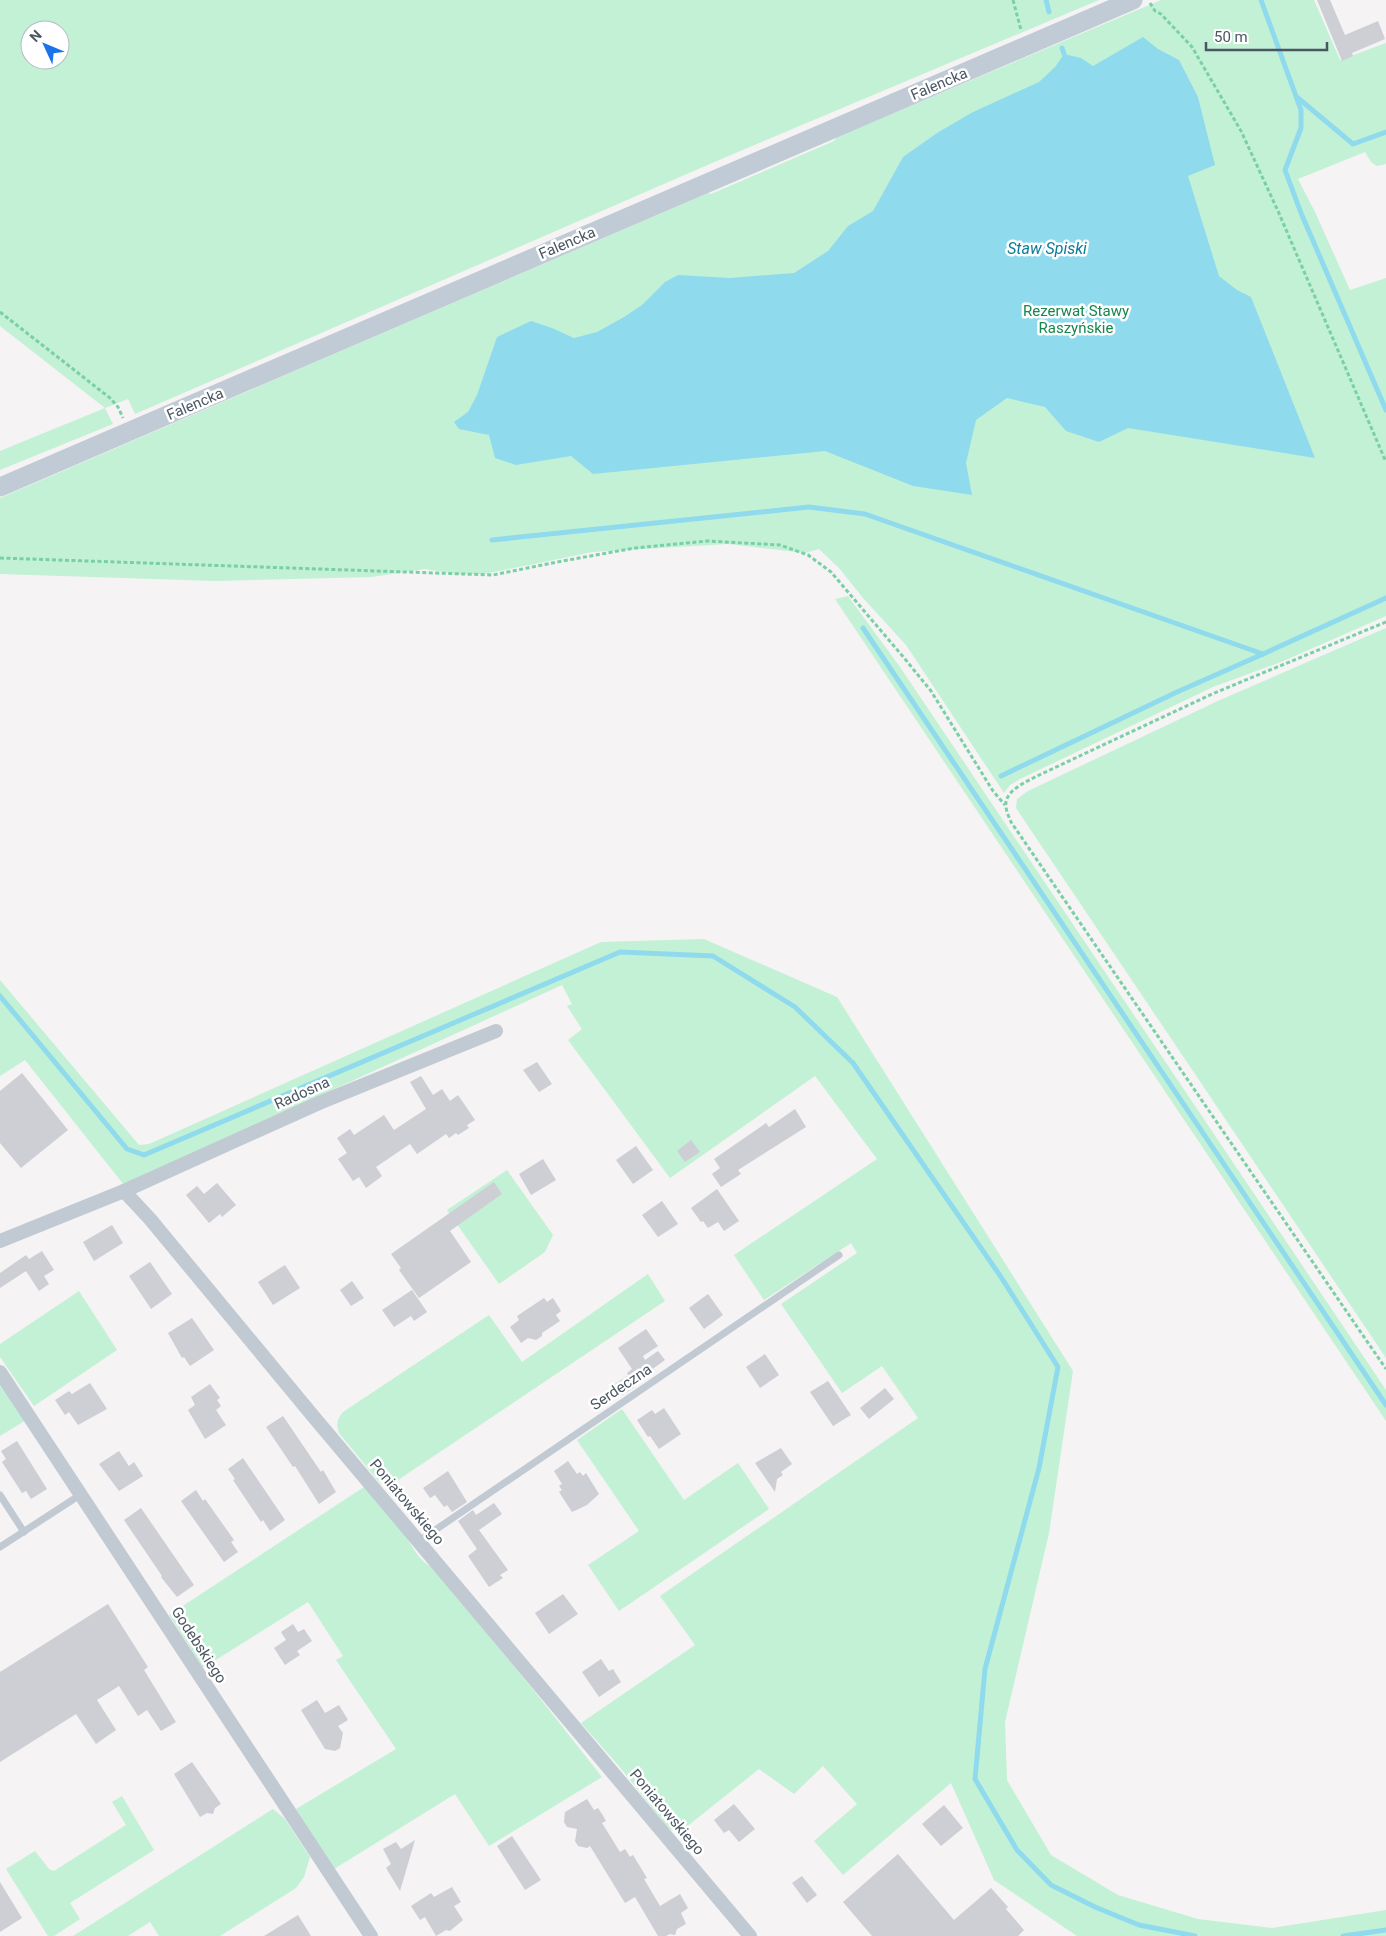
<svg xmlns="http://www.w3.org/2000/svg" width="1386" height="1936" font-family="Roboto,sans-serif">
	<style>
		.green { fill: #c3f1d5; fill-rule: evenodd }
		.water { fill: #90daee }
		.lines { fill: none; stroke-linecap: round; stroke-linejoin: round }
		.stream { stroke: #90daee; stroke-width: 5 }
		.building { fill: #cdcfd5 }
		.path { stroke: #7ad0a6; stroke-width: 3; stroke-dasharray: 4 2.5; stroke-linecap: butt }
		.lane { stroke: #c1cad2; stroke-width: 7 }
		.street { stroke: #c1cad2; stroke-width: 14 }
		.secondary { stroke: #c1cbd6; stroke-width: 19 }
		.labels { text-anchor: middle; dominant-baseline: central; stroke-width: 5; stroke-linejoin: round; paint-order: stroke }
		.street-label { font-size: 15px; fill: #4a5661; stroke: #fff }
		.park-label { font-size: 15px; fill: #17864f; stroke: #fff }
		.water-label { font-size: 16px; font-style: italic; fill: #0c7c9b; stroke: #fff }
	</style>
	<rect width="100%" height="100%" fill="#f5f3f3"/>
	<g class="green">
		<path d="M0,0H1099L726,157L135,414L128,399L105,408L113,424L0,470V451L105,408L0,326ZM30,30H60V60H30Z"/>
		<polygon points="1161,0 1314,0 1340,60 1386,43 1386,164 1377,166 1371,162 1365,152 1298,179 1315,212 1350,290 1386,278 1386,616 1281,662 1213,687 1020,779 1010,785 1004,793 906,645 863,598 839,568 819,549 805,553 728,544 593,552 484,574 456,574 425,569 372,577 215,581 0,574 0,498 708,193 711,194 834,141 837,137"/>
		<polygon points="848,596 900,667 1386,1390 1386,1421 835,599"/>
		<polygon points="1386,628 1386,1358 1016,808 1017,799 1028,791 1220,700"/>
		<polygon points="704,939 837,997 1073,1371 1049,1533 1005,1722 1007,1780 1051,1855 1118,1895 1198,1919 1272,1928 1386,1910 1386,1936 1077,1936 994,1880 951,1783 843,1875 814,1841 857,1804 823,1766 794,1794 759,1769 685,1828 676,1831 669,1829 619,1766 581,1723 695,1645 660,1596 918,1418 882,1366 842,1393 781,1304 857,1253 851,1243 764,1300 734,1255 877,1159 815,1076 670,1178 568,1040 582,1029 567,1006 572,1004 562,985 124,1185 25,1060 0,1076 0,980 139,1145 149,1144 601,942"/>
		<polygon points="507,1170 553,1235 545,1252 499,1284 447,1210"/>
		<path d="M648,1274L665,1301L389,1486L380,1483L339,1433C336,1424 337,1419 343,1412L489,1315L522,1362Z"/>
		<polygon points="79,1291 117,1350 34,1406 0,1357 0,1344"/>
		<polygon points="0,1381 26,1420 0,1436"/>
		<polygon points="622,1409 684,1500 738,1463 769,1509 619,1611 588,1565 639,1531 577,1440"/>
		<path d="M364,1487C377,1501 391,1516 402,1531C411,1543 418,1561 432,1567L531,1687L602,1777L489,1846L455,1794L334,1869L296,1809L396,1749L336,1660L343,1656L308,1602L203,1668L169,1615Z"/>
		<polygon points="122,1796 154,1850 70,1903 80,1919 54,1936 48,1936 6,1869 35,1851 49,1869 54,1871 126,1825 112,1802"/>
		<polygon points="273,1809 285,1819 310,1857 304,1877 296,1888 220,1936 159,1936 150,1922 128,1936 73,1936"/>
	</g>
	<polygon class="water" points="1143,37 1158,49 1179,60 1198,97 1215,165 1188,176 1219,276 1237,290 1251,297 1315,458 1128,428 1099,442 1066,431 1045,407 1007,398 976,420 966,463 972,495 913,486 825,451 593,474 571,456 516,465 495,458 489,435 459,429 454,422 468,412 477,395 497,337 531,321 552,328 574,338 597,332 624,317 642,305 665,282 678,275 730,278 794,273 828,251 848,226 873,211 903,157 937,133 973,112 1039,82 1055,67 1064,54 1081,58 1093,66"/>
	<g class="lines">
		<g class="stream">
			<polyline points="1046,0 1049,12"/>
			<polyline points="1261,0 1301,110 1301,128 1285,170 1301,213 1386,410"/>
			<polyline points="1062,48 1064,54"/>
			<polyline points="1298,98 1353,144 1386,132"/>
			<polyline points="492,540 809,507 865,514 1263,654 1386,598"/>
			<polyline points="863,628 1386,1405"/>
			<polyline points="1001,776 1177,692 1263,654"/>
			<polyline points="0,996 127,1149 144,1155 620,952 713,956 795,1007 853,1063 1001,1277 1058,1367 1039,1468 985,1669 975,1779 1017,1850 1051,1885 1095,1907 1139,1925 1195,1936"/>
			<polyline points="1343,1936 1386,1930"/>
		</g>
	</g>
	<g class="building">
		<polygon points="1317,0 1330,0 1345,35 1378,21 1385,39 1352,53 1353,56 1342,61"/>
		<polygon points="537,1062 552,1084 539,1092 523,1070"/>
		<polygon points="22,1073 68,1130 21,1168 0,1143 0,1091"/>
		<polygon points="421,1076 433,1095 442,1089 450,1101 458,1095 475,1120 467,1125 469,1128 458,1135 456,1133 449,1138 446,1134 417,1154 410,1144 376,1167 382,1176 366,1188 359,1177 353,1181 338,1159 347,1153 337,1138 350,1129 354,1135 384,1115 394,1130 426,1109 410,1082"/>
		<polygon points="795,1109 806,1127 738,1170 741,1174 721,1187 712,1174 720,1168 714,1159 766,1123 769,1127"/>
		<polygon points="691,1140 700,1152 685,1162 677,1151"/>
		<polygon points="636,1146 653,1170 633,1184 616,1160"/>
		<polygon points="543,1159 556,1180 531,1195 519,1174"/>
		<polygon points="494,1182 502,1194 450,1231 471,1262 419,1298 399,1270 401,1268 391,1254"/>
		<polygon points="217,1183 236,1205 222,1217 220,1214 209,1223 186,1195 197,1186 204,1194"/>
		<polygon points="717,1189 739,1221 724,1231 718,1222 708,1228 703,1221 701,1222 691,1208"/>
		<polygon points="662,1201 678,1224 658,1237 642,1215"/>
		<polygon points="112,1225 123,1243 94,1261 83,1242"/>
		<polygon points="42,1251 54,1270 44,1276 49,1284 39,1291 26,1271 0,1288 0,1273 26,1255 29,1259"/>
		<polygon points="150,1262 172,1294 151,1309 129,1276"/>
		<polygon points="285,1265 300,1288 273,1305 258,1282"/>
		<polygon points="352,1281 364,1298 351,1306 340,1290"/>
		<polygon points="412,1290 427,1312 414,1321 411,1316 394,1327 382,1310"/>
		<polygon points="708,1294 723,1315 704,1329 689,1308"/>
		<polygon points="544,1298 547,1302 553,1298 561,1311 556,1315 560,1321 542,1333 542,1336 536,1340 528,1338 521,1343 510,1327 519,1320 517,1316"/>
		<polygon points="192,1318 214,1350 190,1366 184,1357 182,1358 168,1333"/>
		<polygon points="646,1329 658,1346 643,1356 645,1360 658,1351 665,1360 633,1383 627,1373 632,1369 618,1348"/>
		<polygon points="765,1354 779,1375 760,1388 746,1367"/>
		<polygon points="627,1376 635,1387 619,1397 612,1386"/>
		<polygon points="828,1381 851,1415 833,1426 810,1392"/>
		<polygon points="90,1383 107,1409 78,1425 69,1412 65,1415 55,1400 69,1391 72,1394"/>
		<polygon points="210,1384 220,1398 217,1400 221,1406 216,1410 226,1425 205,1439 188,1410 195,1405 191,1397"/>
		<polygon points="885,1388 894,1399 869,1419 860,1408"/>
		<polygon points="664,1408 681,1434 659,1449 650,1436 648,1437 637,1420 652,1410 655,1414"/>
		<polygon points="283,1416 321,1472 323,1470 336,1492 319,1504 295,1466 293,1467 266,1427"/>
		<polygon points="17,1441 47,1489 31,1499 26,1491 22,1493 2,1462 6,1459 1,1451"/>
		<polygon points="781,1448 792,1464 781,1472 783,1475 777,1479 775,1492 755,1463"/>
		<polygon points="119,1451 129,1466 134,1462 143,1476 119,1491 99,1464"/>
		<polygon points="243,1458 285,1520 270,1531 263,1520 261,1522 233,1480 235,1479 228,1469"/>
		<polygon points="568,1461 577,1474 580,1472 583,1476 586,1473 599,1494 587,1505 572,1512 559,1492 562,1490 559,1486 562,1484 554,1471"/>
		<polygon points="448,1471 467,1502 452,1512 447,1505 444,1507 435,1495 430,1498 423,1488"/>
		<polygon points="196,1490 203,1501 205,1499 234,1540 231,1542 238,1552 224,1562 181,1501"/>
		<polygon points="494,1503 502,1514 479,1530 508,1570 500,1575 503,1578 489,1587 468,1556 477,1549 458,1521 473,1510 476,1515"/>
		<polygon points="141,1508 194,1585 177,1597 161,1577 162,1576 124,1520"/>
		<polygon points="563,1594 578,1614 549,1634 535,1613"/>
		<polygon points="108,1604 148,1667 144,1670 176,1722 161,1731 147,1710 138,1716 119,1686 97,1700 116,1730 96,1744 76,1714 0,1762 0,1672"/>
		<polygon points="293,1624 298,1632 304,1629 312,1641 297,1651 300,1655 285,1665 274,1648 286,1640 281,1632"/>
		<polygon points="601,1659 609,1671 613,1669 621,1682 599,1697 582,1672"/>
		<polygon points="317,1700 325,1713 339,1705 348,1720 338,1726 343,1733 340,1748 335,1751 325,1749 301,1710"/>
		<polygon points="192,1762 221,1804 215,1808 213,1814 207,1813 200,1817 174,1774"/>
		<polygon points="587,1799 594,1810 598,1808 602,1814 606,1821 602,1823 620,1852 625,1849 630,1857 633,1855 647,1878 644,1879 660,1906 680,1894 688,1908 681,1913 686,1924 677,1929 675,1935 670,1934 666,1936 658,1936 635,1897 625,1903 590,1846 587,1848 578,1846 575,1841 577,1829 567,1827 564,1822 565,1812"/>
		<polygon points="734,1804 755,1829 739,1842 729,1830 724,1833 714,1820"/>
		<polygon points="944,1805 963,1828 941,1846 922,1824"/>
		<polygon points="512,1836 541,1880 525,1890 497,1846"/>
		<polygon points="415,1840 400,1891 386,1868 391,1864 383,1849 396,1842 401,1849"/>
		<polygon points="898,1854 954,1920 991,1888 1008,1907 1006,1909 1024,1930 1018,1936 872,1936 843,1902"/>
		<polygon points="802,1876 817,1895 807,1903 792,1883"/>
		<polygon points="0,1882 22,1918 0,1932"/>
		<polygon points="452,1887 461,1902 454,1906 463,1920 450,1931 446,1930 436,1936 425,1917 420,1920 411,1906 431,1893 434,1897"/>
		<polygon points="298,1915 311,1936 264,1936"/>
	</g>
	<g class="lines">
		<g class="path">
			<polyline points="1013,0 1021,30"/>
			<polyline points="1150,3 1155,11 1161,14 1192,47 1241,131 1278,211 1386,462"/>
			<polyline points="0,312 110,398 118,407 123,418"/>
			<polyline points="0,558 493,575 557,562 635,548 708,541 780,545 808,555 831,572 905,659 931,691 993,791 1005,805"/>
			<path d="M1386,622L1212,694L1037,776C1026,782 1004,791 1006,806C1006,811 1009,817 1011,822L1386,1369"/>
		</g>
		<g class="lane">
			<polyline points="0,1495 24,1532"/>
			<polyline points="419,1541 839,1255"/>
			<polyline points="0,1547 80,1495"/>
		</g>
		<g class="street">
			<polyline points="124,1191 319,1103 496,1031"/>
			<polyline points="0,1241 124,1191 150,1219 313,1416 750,1936"/>
			<polyline points="0,1372 371,1936"/>
		</g>
		<polyline class="secondary" points="0,487 1133,0"/>
	</g>
	<g class="labels">
		<g class="street-label">
			<text transform="translate(939 84) rotate(-23)">Falencka</text>
			<text transform="translate(567 243) rotate(-23)">Falencka</text>
			<text transform="translate(195 404) rotate(-23)">Falencka</text>
			<text transform="translate(302 1093) rotate(-24)">Radosna</text>
			<text transform="translate(621 1387) rotate(-34)">Serdeczna</text>
			<text transform="translate(407 1502) rotate(50)">Poniatowskiego</text>
			<text transform="translate(199 1645) rotate(57)">Godebskiego</text>
			<text transform="translate(667 1812) rotate(50)">Poniatowskiego</text>
		</g>
		<g class="park-label">
			<text x="1076" y="311">Rezerwat Stawy<tspan x="1076" dy="17">Raszyńskie</tspan></text>
		</g>
		<g class="water-label">
			<text x="1047" y="248">Staw Spiski</text>
		</g>
	</g>
	<g transform="translate(45 45) rotate(314)"><circle r="24" fill="#ffffff" stroke="#b7bbc0"/>
	<path d="M0-4L9 19L0 12L-9 19Z" fill="#1a73e8"/>
	<text y="-8" font-size="14" font-weight="bold" text-anchor="middle" fill="#4a5661">N</text>
	</g>
	<path d="M1206 42v8h121v-8" fill="none" stroke="#4a5661" stroke-width="2.5"/>
	<text x="1214" y="42" font-size="15" fill="#4a5661" stroke="#ffffff" stroke-width="4" paint-order="stroke">50 m</text>
</svg>
